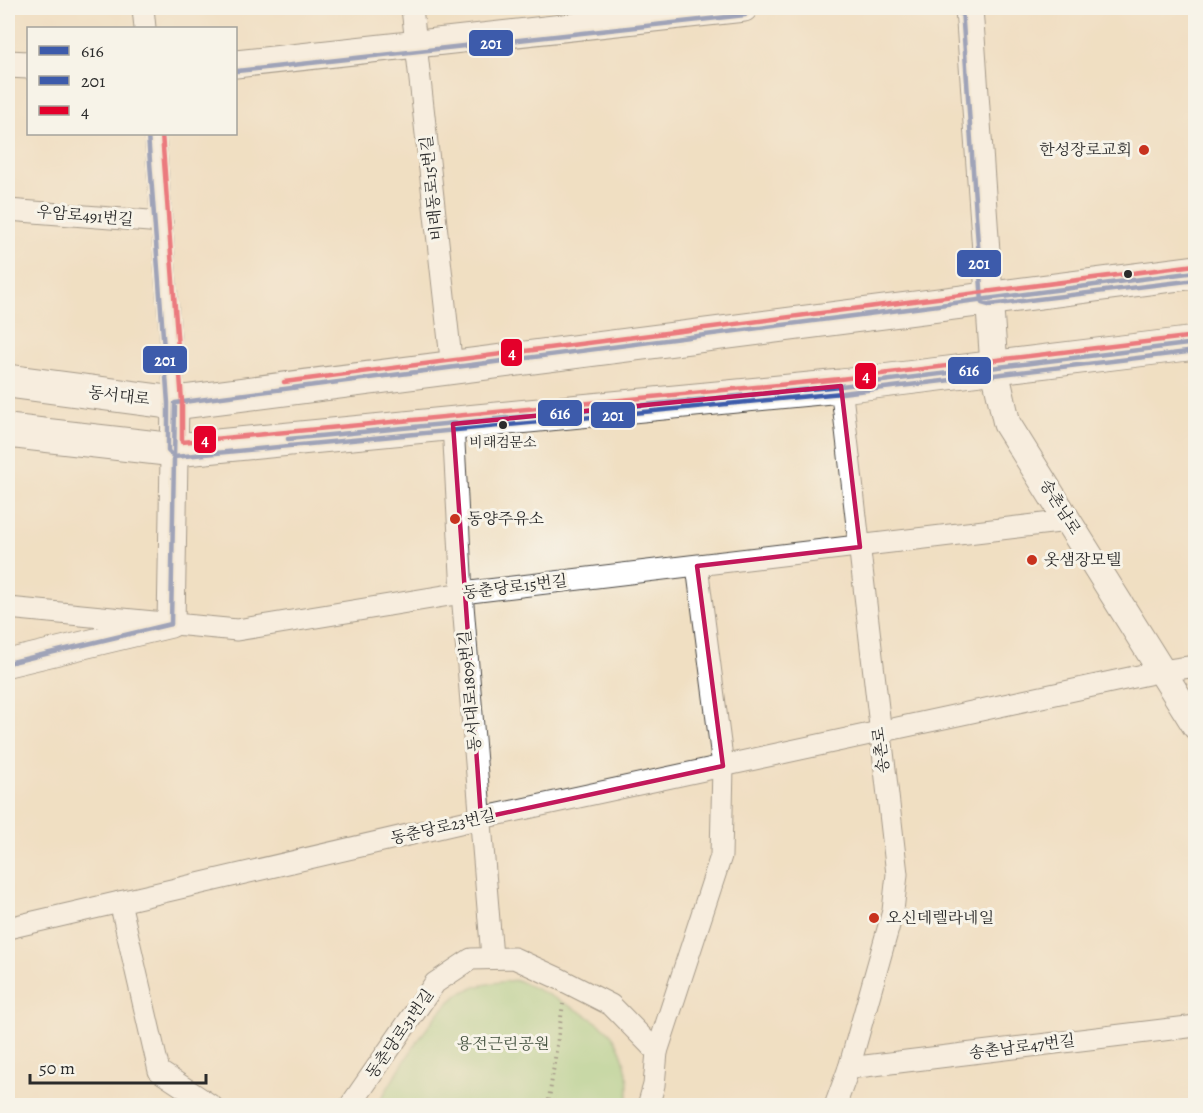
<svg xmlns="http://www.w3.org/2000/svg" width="1203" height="1113" font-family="Alegreya,'Noto Serif KR',serif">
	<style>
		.green { fill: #98d083; stroke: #627e57; stroke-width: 1.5 }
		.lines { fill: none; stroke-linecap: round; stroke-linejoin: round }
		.minor-casing { stroke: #494642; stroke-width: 23 }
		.tertiary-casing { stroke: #494642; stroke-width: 29 }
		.primary-casing { stroke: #494642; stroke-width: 35 }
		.path { stroke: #494642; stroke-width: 4; stroke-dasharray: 1.5 4.5; stroke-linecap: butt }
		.minor { stroke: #fff; stroke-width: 21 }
		.tertiary { stroke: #fff; stroke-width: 27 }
		.primary { stroke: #fff; stroke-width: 33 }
		.bus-1-casing { stroke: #f7f3e8; stroke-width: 9 }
		.bus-2-casing { stroke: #f7f3e8; stroke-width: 9 }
		.bus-3-casing { stroke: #f7f3e8; stroke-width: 9 }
		.bus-1 { stroke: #3d5bab; stroke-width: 4.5 }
		.bus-2 { stroke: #3d5bab; stroke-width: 4.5 }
		.bus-3 { stroke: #e4002b; stroke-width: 4.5 }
		.marked { fill: none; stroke: #c2185b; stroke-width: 4.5; stroke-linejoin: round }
		.poi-dot { fill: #c8321e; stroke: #f7f3e8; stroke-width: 2 }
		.bus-dot { fill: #2b2b2b; stroke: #f7f3e8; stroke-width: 2 }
		.labels { text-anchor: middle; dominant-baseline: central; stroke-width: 6; stroke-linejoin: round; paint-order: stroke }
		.bus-label { font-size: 14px; fill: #2b2b2b; stroke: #f7f3e8 }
		.poi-label { font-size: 16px; fill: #2b2b2b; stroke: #f7f3e8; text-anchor: start }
		.street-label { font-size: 16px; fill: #2b2b2b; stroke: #f7f3e8 }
		.park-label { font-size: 16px; fill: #465441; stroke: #f7f3e8 }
		.line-badge { stroke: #f7f3e8; stroke-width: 2 }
		.badge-label { font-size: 16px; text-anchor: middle; font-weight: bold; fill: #fff }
	</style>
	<rect width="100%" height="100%" fill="#f7f3e8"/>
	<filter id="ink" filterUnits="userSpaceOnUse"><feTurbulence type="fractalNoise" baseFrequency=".0167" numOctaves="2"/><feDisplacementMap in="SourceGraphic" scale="12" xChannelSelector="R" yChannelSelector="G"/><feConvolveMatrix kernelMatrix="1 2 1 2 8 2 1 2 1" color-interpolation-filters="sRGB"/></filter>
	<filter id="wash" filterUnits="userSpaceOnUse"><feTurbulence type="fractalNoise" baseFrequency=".008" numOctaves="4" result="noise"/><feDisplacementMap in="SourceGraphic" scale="24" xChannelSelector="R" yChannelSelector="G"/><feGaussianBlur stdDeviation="1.35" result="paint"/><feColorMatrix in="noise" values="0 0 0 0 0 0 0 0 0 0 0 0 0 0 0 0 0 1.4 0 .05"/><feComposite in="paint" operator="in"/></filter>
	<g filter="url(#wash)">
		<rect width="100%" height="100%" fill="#f0dfc2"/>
		<path class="green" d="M517,980C538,990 603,1019 614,1038C626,1058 630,1082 627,1105H377C396,1076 434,1007 463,992C480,984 498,982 517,980Z"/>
	</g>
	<g filter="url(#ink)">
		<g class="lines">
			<g class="minor-casing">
				<g id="minor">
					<polyline points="143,8 145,28"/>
					<polyline points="412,8 452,368"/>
					<polyline points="155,134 175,403"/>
					<polyline points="8,210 162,222"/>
					<polyline points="453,424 462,593 492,957"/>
					<polyline points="8,608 237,630 462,593 1068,521"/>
					<polyline points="120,902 159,1071 212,1106"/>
					<polyline points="8,928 481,818 1162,671 1196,666"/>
					<polyline points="657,1052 721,856 723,766 697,566"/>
					<polyline points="849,1068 1196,1026"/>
					<polyline points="350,1106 435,983 471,959 514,958 560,979 611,1005 657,1052 654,1085 648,1106"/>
					<polyline points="835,1106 849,1068 893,911 897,874 841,386"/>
				</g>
			</g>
			<g class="tertiary-casing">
				<g id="tertiary">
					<polyline points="969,8 994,366 1007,424 1196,726"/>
					<polyline points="8,64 28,65"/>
					<polyline points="236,64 744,8"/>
					<polyline points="8,663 171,624 175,403"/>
				</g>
			</g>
			<g class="primary-casing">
				<g id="primary">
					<polyline points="8,381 175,403 1196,272"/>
					<polyline points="8,431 175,450 841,386 1196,343"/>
				</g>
			</g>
			<polyline class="path" points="548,1106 563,1004"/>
			<use href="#minor" class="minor"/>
			<use href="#tertiary" class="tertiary"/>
			<use href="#primary" class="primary"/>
			<g class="bus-1-casing">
				<g id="bus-1">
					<polyline points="288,439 841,386 1196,343"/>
					<polyline points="171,624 175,403 1196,272"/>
					<polyline points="8,663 171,624"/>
				</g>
			</g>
			<g class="bus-2-casing">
				<g id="bus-2">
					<polyline points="962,8 982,303 989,305 1196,280"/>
					<polyline points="237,71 745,15"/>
					<polyline points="148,135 168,403 168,451 174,457 842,393 1196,351"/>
				</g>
			</g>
			<g class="bus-3-casing">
				<g id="bus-3">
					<polyline points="162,134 182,402 182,442 840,379 1195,336"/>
					<polyline points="284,382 1195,265"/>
				</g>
			</g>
			<use href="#bus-1" class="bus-1"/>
			<use href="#bus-2" class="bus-2"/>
			<use href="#bus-3" class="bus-3"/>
		</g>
	</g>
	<path d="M0 0H1203V1113H0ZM841,386L860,547L697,566L723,766L481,818L453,424Z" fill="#f0dfc2" fill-opacity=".55" fill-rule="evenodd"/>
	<path class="marked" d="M841,386L860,547L697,566L723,766L481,818L453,424Z"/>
	<g class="poi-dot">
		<circle cx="1144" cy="150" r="6"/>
		<circle cx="455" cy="519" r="6"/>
		<circle cx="1032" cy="560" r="6"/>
		<circle cx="874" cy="918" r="6"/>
	</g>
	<g class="bus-dot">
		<circle cx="1128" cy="274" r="5"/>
		<circle cx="503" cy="425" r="5"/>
	</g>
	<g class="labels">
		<g class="bus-label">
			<text x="503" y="442">비래검문소</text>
		</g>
		<g class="poi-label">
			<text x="1132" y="150" text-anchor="end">한성장로교회</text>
			<text x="467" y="519">동양주유소</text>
			<text x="1044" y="560">옷샘장모텔</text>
			<text x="886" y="918">오신데렐라네일</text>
		</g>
		<g class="street-label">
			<text transform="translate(432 188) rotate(-96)">비래동로15번길</text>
			<text transform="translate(85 216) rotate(5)">우암로491번길</text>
			<text transform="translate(119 396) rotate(7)">동서대로</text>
			<text transform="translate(1060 507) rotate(58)">송촌남로</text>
			<text transform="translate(515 587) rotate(-7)">동춘당로15번길</text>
			<text transform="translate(470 691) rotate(-95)">동서대로1809번길</text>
			<text transform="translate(881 750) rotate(-97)">송촌로</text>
			<text transform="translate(443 827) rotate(-13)">동춘당로23번길</text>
			<text transform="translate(400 1034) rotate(-55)">동춘당로31번길</text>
			<text transform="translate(1022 1047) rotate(-7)">송촌남로47번길</text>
		</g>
		<g class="park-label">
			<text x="503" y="1044">용전근린공원</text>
		</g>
	</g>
	<g class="line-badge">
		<rect x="468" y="29" width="46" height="28" rx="6" fill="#3d5bab"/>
		<rect x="956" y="249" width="46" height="29" rx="6" fill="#3d5bab"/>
		<rect x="500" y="338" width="23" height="29" rx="6" fill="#e4002b"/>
		<rect x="142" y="345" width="46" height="29" rx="6" fill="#3d5bab"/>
		<rect x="947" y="356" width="45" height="29" rx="6" fill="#3d5bab"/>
		<rect x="854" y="362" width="23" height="28" rx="6" fill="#e4002b"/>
		<rect x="537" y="399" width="46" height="28" rx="6" fill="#3d5bab"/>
		<rect x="590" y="401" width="46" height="28" rx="6" fill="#3d5bab"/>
		<rect x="193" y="425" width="24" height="29" rx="6" fill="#e4002b"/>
	</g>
	<g class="badge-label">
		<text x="491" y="49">201</text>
		<text x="979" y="269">201</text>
		<text x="512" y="359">4</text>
		<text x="165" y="366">201</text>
		<text x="969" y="376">616</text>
		<text x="866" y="382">4</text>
		<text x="560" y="419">616</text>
		<text x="613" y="421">201</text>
		<text x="205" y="446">4</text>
	</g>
	<rect width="1203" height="1113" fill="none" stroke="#f7f3e8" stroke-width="30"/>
	<rect x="27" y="27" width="210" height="108" fill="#f7f3e8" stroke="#a5a39c" stroke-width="1.5"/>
	<rect x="39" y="46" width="30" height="9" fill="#3d5bab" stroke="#a5a39c" stroke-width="1.5"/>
	<text x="81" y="57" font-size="18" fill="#2b2b2b">616</text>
	<rect x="39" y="76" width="30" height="9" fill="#3d5bab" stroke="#a5a39c" stroke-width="1.5"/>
	<text x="81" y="87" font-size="18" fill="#2b2b2b">201</text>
	<rect x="39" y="106" width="30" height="9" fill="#e4002b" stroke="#a5a39c" stroke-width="1.5"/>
	<text x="81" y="117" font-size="18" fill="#2b2b2b">4</text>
	<path d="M30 1074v9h176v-9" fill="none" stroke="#2b2b2b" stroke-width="3"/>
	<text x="39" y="1074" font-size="18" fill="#2b2b2b" stroke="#f7f3e8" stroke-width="4.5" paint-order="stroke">50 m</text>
</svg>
